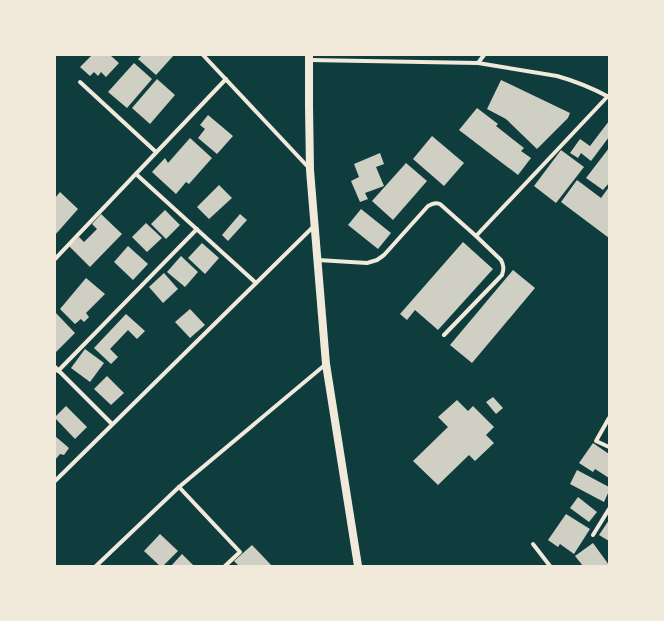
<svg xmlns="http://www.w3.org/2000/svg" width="664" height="621" font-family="'Fira Sans',sans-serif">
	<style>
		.building { fill: #cfcfc3 }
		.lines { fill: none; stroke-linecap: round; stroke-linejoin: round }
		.minor { stroke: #f1e9da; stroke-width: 4 }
		.secondary { stroke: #f1e9da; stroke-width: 8 }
	</style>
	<rect width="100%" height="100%" fill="#0f3d3e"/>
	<g class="building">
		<polygon points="92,55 110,55 119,63 106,77 101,72 98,76 94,72 90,76 80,67"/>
		<polygon points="142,55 174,55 156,75 138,59"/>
		<polygon points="134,63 152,79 127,108 108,92"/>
		<polygon points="157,79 175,95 150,124 132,108"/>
		<polygon points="501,80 570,113 568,118 537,149 506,119 487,109"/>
		<polygon points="477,108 498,124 496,126 524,148 521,151 531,158 518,175 459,130"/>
		<polygon points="208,115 233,136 217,154 198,138 205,129 200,125"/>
		<polygon points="609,121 609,137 591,161 581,153 578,158 570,153 580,139 590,146"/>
		<polygon points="432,136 464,163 444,186 413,159"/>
		<polygon points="190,138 212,158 189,184 186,182 176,194 152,172 165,158 168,163"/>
		<polygon points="609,148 609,183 603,190 586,178"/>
		<polygon points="561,150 584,167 556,203 534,186"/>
		<polygon points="380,153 384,164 376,167 384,186 365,193 368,199 360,202 351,181 359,177 354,164"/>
		<polygon points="406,163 427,181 393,220 372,201"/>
		<polygon points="577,180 601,198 609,187 609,238 561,202"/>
		<polygon points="219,185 232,198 209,219 197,207"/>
		<polygon points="60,192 78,209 55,235 55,198"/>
		<polygon points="361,209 391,233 378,249 348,225"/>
		<polygon points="165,210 180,225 166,239 151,224"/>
		<polygon points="101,214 122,234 90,267 69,246 79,237 84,242 97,229 92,224"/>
		<polygon points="240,214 247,220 228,241 222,235"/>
		<polygon points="146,223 162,238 147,252 132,237"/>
		<polygon points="463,242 493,269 438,330 415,310 407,320 400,314"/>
		<polygon points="202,243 219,258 205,274 188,258"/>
		<polygon points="128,246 148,264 133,280 114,262"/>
		<polygon points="181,256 198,272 185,287 167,272"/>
		<polygon points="513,270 535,288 472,363 450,345"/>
		<polygon points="164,273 178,289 163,303 149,287"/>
		<polygon points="86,278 105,294 86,313 89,317 84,322 81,319 75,324 60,309"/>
		<polygon points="190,309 205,325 190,338 175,322"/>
		<polygon points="55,312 75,333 55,353"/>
		<polygon points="126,314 145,331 137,339 128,330 110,349 118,357 111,364 94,348"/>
		<polygon points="85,349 104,363 90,382 71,368"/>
		<polygon points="107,376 124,393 111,405 94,389"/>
		<polygon points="493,397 503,408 496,414 486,402"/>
		<polygon points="457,400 468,411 473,406 494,427 486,435 494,443 475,461 469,455 438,485 413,461 448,427 438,417"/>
		<polygon points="66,406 87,427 75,439 55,418 55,417"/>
		<polygon points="55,436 69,448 64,455 60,454 55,460"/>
		<polygon points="593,443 609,454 609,478 595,469 593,472 579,463"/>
		<polygon points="577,470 609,487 609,491 604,502 570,484"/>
		<polygon points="578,497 597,512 589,522 570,508"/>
		<polygon points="566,514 590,529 574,554 560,544 558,547 548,540"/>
		<polygon points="609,520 609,541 599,535"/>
		<polygon points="160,534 178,551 163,566 160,566 144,551"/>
		<polygon points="593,543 609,565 608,566 583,566 575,556"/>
		<polygon points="252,545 272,566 239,566 234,561"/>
		<polygon points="182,554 194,566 171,566"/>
	</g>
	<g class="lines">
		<g class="minor">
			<polyline points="203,55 309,168"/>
			<path d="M309,60L478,63L557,76C575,81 592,88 609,97"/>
			<polyline points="478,63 484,55"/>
			<polyline points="80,82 156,152"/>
			<polyline points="136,174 256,283"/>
			<polyline points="476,236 608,96"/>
			<polyline points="55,259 226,79"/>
			<path d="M318,260L367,263L377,260L384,255L428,206C432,204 435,202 440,204L476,236L501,260C504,266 504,269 502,275L444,335"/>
			<polyline points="55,367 112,424"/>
			<polyline points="58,371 197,229"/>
			<polyline points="609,418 596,441 609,447"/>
			<polyline points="55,481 314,226"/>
			<polyline points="179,487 240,552 225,566"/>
			<polyline points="593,535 609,509"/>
			<polyline points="533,544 550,566"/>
			<polyline points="96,566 179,487 326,364"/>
		</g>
		<polyline class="secondary" points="309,55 309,106 310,170 326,364 358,566"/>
	</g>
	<rect width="664" height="621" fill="none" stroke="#f1e9da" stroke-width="112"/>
</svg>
